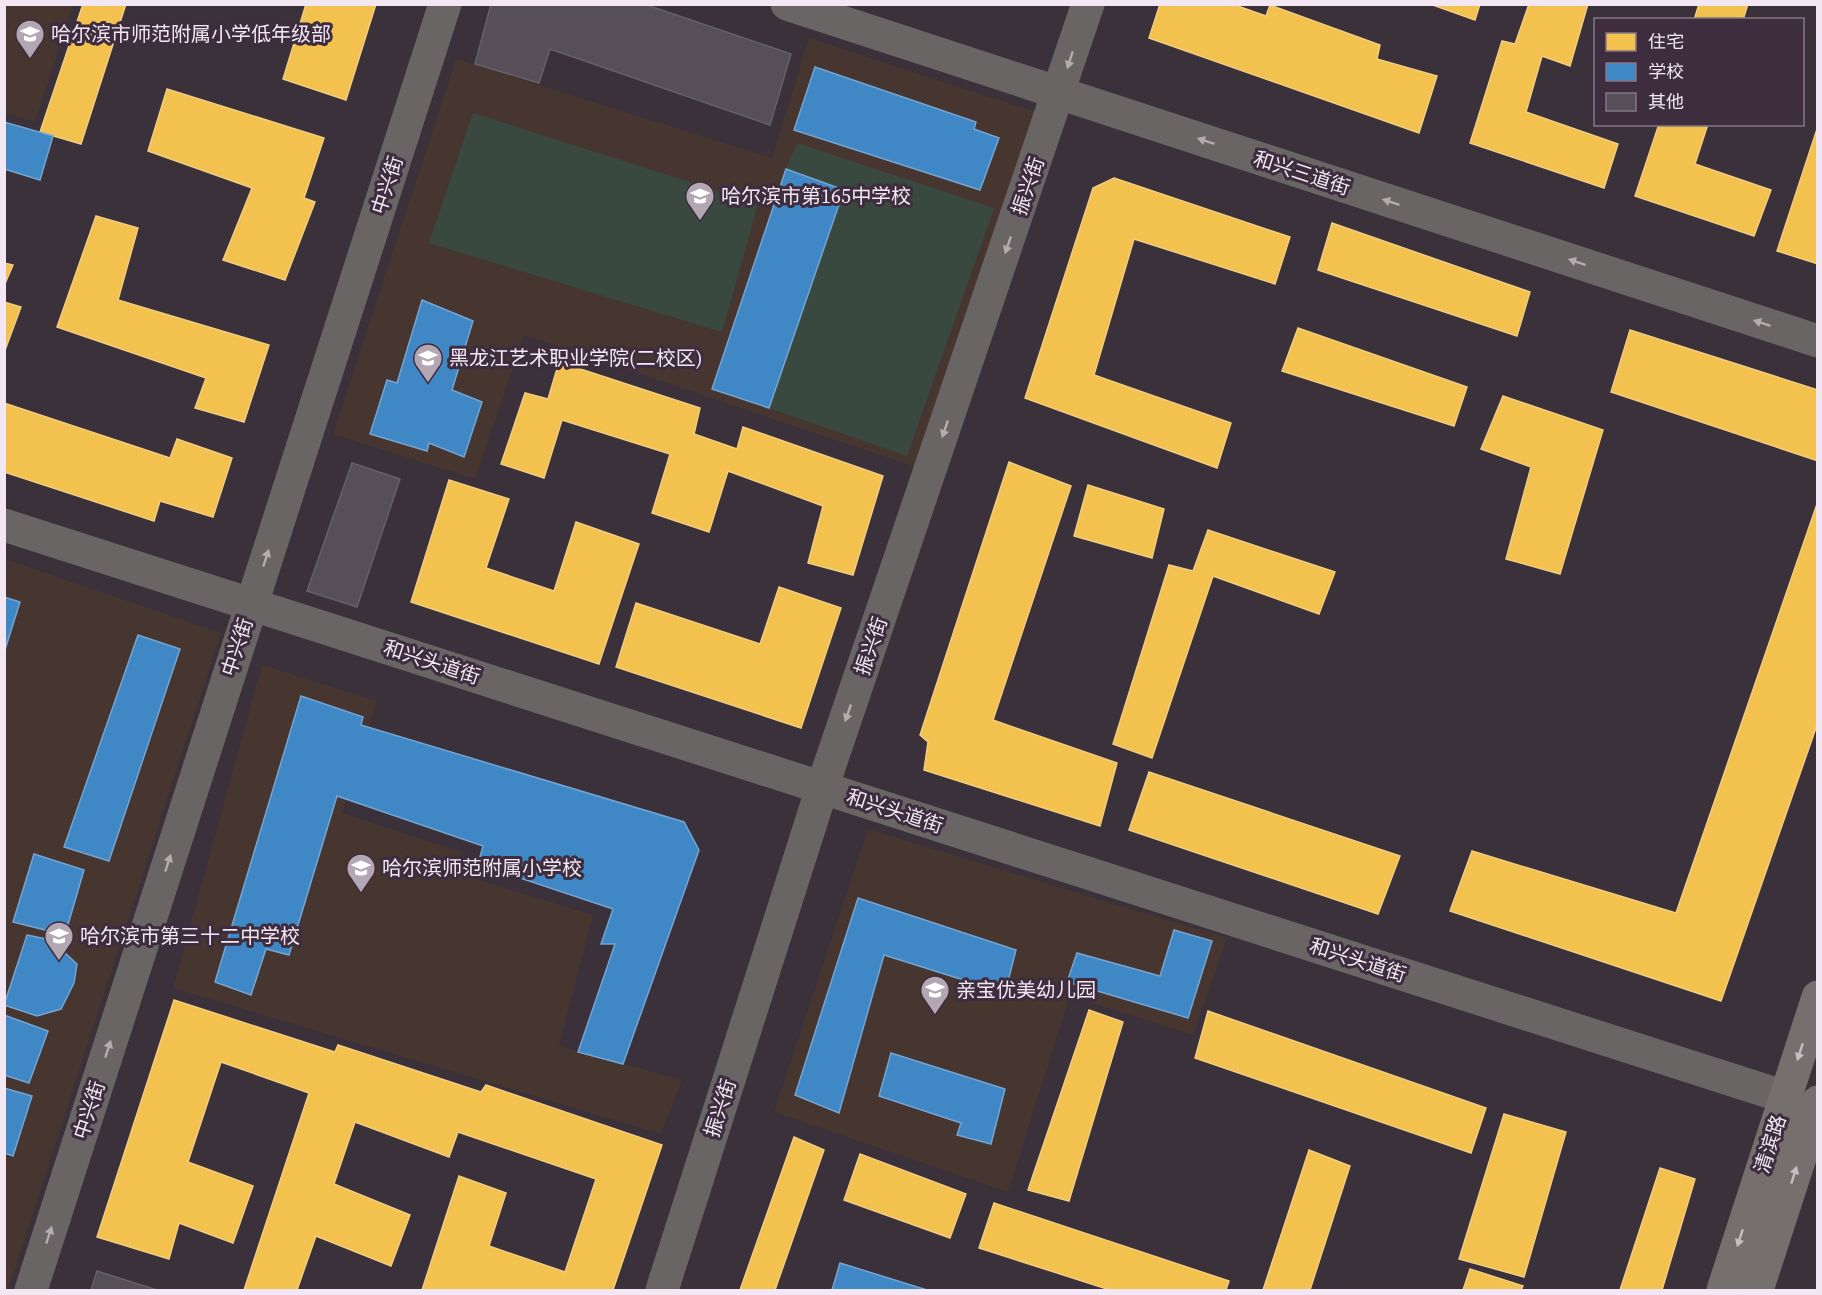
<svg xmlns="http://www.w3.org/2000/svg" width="1822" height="1295" font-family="'Source Serif 4','Noto Sans SC',serif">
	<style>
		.education { fill: #473530 }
		.green { fill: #3a493f }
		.homes { fill: #f2c14e; stroke: #f2cc7f; stroke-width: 1.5 }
		.schools { fill: #3f88c5; stroke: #75a4d2; stroke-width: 1.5 }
		.building { fill: #564f58; stroke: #666068; stroke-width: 1.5 }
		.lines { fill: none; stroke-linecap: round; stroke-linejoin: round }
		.tertiary { stroke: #696564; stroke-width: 33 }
		.secondary { stroke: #75706e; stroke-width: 33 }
		.oneway { fill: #b4acb2 }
		.oneway2 { fill: #c6bdc4 }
		.labels { text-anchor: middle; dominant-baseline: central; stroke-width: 6; stroke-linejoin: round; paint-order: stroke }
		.poi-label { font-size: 20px; fill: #f2e7f2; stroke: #3d2d3e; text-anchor: start }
		.street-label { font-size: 20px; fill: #f2e7f2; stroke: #3d2d3e }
	</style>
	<rect width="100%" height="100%" fill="#3a313a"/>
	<g class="education">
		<polygon points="4,5 73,5 35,122 5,113"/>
		<polygon points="809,38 1036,112 916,467 524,335 475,479 333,434 456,59 772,158"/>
		<polygon points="5,559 221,633 8,1290 5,1290"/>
		<polygon points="262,665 377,701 342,813 461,852 453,872 593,915 559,1046 682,1080 661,1134 173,988"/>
		<polygon points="868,829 1227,938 1193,1035 1070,996 1008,1192 774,1112"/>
	</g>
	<g class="green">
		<polygon points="473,113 758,204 722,332 429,243"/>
		<polygon points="797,143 994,208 907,456 769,408 844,190 786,169"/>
	</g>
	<g class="homes">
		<polygon points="83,4 126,4 81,144 40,132"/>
		<polygon points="306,4 376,4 346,100 283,79"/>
		<polygon points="1160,4 1232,4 1266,16 1270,5 1380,45 1377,59 1437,76 1419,133 1149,38"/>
		<polygon points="1430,4 1480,4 1475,20"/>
		<polygon points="1529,4 1588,4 1570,66 1542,56 1526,112 1618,144 1604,188 1470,143 1502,41 1515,44"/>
		<polygon points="1699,4 1748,4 1743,20 1694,20"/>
		<polygon points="167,89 324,138 304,198 315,202 285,280 223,260 252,188 148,151"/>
		<polygon points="1659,124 1708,124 1695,164 1771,190 1754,236 1635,196"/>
		<polygon points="1818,126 1818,264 1777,251"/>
		<polygon points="1114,178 1290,237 1275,284 1134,239 1094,375 1231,423 1217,468 1025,398 1093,188"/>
		<polygon points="96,216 138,228 118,300 269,345 244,422 195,408 206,378 57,327"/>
		<polygon points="1332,223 1530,292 1517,336 1318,270"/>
		<polygon points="4,263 13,265 4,286"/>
		<polygon points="4,302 21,307 4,353"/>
		<polygon points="1298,328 1467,387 1454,426 1282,371"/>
		<polygon points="1630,330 1818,390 1818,461 1611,392"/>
		<polygon points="559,362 700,408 694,434 737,449 743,427 883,476 853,575 808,563 823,506 728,471 709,532 652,513 670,454 562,420 544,478 501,464 525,393 548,399"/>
		<polygon points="1503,396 1603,430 1560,574 1506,559 1531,467 1481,449"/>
		<polygon points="4,403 170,458 177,439 232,458 213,517 160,501 154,521 4,472"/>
		<polygon points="1009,462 1071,486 993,720 1117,763 1100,826 924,770 928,742 920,735"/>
		<polygon points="449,480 509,499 486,568 554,591 576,522 639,544 599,664 411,602"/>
		<polygon points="1088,485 1164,509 1152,558 1074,536"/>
		<polygon points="1818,501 1818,722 1721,1001 1450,911 1472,851 1676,913"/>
		<polygon points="1208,530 1335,572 1319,614 1213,576 1152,758 1113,744 1169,565 1193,571"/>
		<polygon points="779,587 841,608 801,728 616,667 636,603 760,644"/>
		<polygon points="1149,772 1400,856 1378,914 1129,830"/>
		<polygon points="174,1000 335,1052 338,1045 481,1092 486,1085 662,1145 613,1290 422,1290 459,1176 506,1193 489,1246 565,1272 596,1179 458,1132 449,1157 355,1122 334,1184 410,1215 391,1266 316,1236 297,1290 244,1290 309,1093 221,1062 188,1162 253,1186 233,1243 179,1223 169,1259 97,1237"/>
		<polygon points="1089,1010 1123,1022 1069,1201 1028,1190"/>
		<polygon points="1208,1011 1486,1108 1471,1153 1195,1058"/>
		<polygon points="1504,1114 1566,1132 1524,1277 1459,1259"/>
		<polygon points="794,1137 824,1150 775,1290 740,1290"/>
		<polygon points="1309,1150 1350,1166 1310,1290 1263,1290"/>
		<polygon points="860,1154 966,1194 950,1238 844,1200"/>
		<polygon points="1660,1168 1695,1179 1662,1290 1620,1290"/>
		<polygon points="994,1203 1229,1281 1226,1290 1110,1290 979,1248"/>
		<polygon points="1470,1269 1523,1286 1521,1290 1463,1290"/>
	</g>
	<g class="schools">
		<polygon points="815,67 976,122 974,129 999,138 980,190 794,130"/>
		<polygon points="4,122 53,136 40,180 4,169"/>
		<polygon points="786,169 844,190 769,408 712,389"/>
		<polygon points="422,300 473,321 452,390 482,402 464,457 429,443 427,451 370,434 387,380 397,383"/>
		<polygon points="4,597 20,602 4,653"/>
		<polygon points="138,635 180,649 109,861 64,847"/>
		<polygon points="301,696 363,717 361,725 684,822 699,850 623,1064 578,1052 615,944 601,944 613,909 478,864 483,846 337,796 289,955 266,949 251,995 215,982"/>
		<polygon points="34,854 84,870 65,935 13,922"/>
		<polygon points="858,898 1016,950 1005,993 884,955 839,1113 795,1095"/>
		<polygon points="1174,930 1212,941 1188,1018 1067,982 1077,953 1160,976"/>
		<polygon points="27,935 51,940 77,964 74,983 61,1009 37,1016 4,1005"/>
		<polygon points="4,1015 48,1031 29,1083 4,1075"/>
		<polygon points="891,1053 1005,1089 991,1144 957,1135 961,1123 879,1096"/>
		<polygon points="4,1088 32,1096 13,1156 4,1153"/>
		<polygon points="840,1263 927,1290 832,1290"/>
	</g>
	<g class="building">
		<polygon points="491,4 644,4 791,54 770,125 550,49 539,83 475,64"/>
		<polygon points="352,463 400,479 357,607 307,591"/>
		<polygon points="97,1271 157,1290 91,1290"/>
	</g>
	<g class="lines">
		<g class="tertiary">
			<polyline points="787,4 1818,341"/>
			<polyline points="4,525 1785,1097"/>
			<polyline points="31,1290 445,4"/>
			<polyline points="662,1290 822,788 1088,4"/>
		</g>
		<g class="secondary">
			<polyline points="1723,1290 1818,997"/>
			<polyline points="1757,1290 1818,1102"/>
		</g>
	</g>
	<defs><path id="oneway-solid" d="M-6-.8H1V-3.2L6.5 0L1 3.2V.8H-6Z" transform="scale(1.5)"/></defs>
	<g class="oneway">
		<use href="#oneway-solid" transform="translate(1070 60) rotate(108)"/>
		<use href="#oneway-solid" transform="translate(1206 141) rotate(-162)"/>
		<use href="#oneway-solid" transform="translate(1391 202) rotate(-162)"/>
		<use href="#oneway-solid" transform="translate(1008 245) rotate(109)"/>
		<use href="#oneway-solid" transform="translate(1577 262) rotate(-162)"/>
		<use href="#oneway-solid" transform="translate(1762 323) rotate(-162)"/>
		<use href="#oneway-solid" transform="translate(945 429) rotate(109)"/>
		<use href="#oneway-solid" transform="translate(266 558) rotate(-72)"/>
		<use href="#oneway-solid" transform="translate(848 713) rotate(109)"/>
		<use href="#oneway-solid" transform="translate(168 863) rotate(-72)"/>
		<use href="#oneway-solid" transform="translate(108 1049) rotate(-72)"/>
		<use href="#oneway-solid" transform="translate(49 1235) rotate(-72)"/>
	</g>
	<g class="oneway2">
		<use href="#oneway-solid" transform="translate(1800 1052) rotate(108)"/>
		<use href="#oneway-solid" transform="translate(1794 1175) rotate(-72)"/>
		<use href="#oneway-solid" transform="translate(1740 1238) rotate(108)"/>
	</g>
	<defs>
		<g id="school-pin" transform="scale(1.5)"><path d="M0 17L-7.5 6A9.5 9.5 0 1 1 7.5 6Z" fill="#b2a7b2" stroke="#3d2d3e"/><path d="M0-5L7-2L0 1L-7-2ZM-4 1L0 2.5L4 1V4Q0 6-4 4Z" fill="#fff"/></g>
	</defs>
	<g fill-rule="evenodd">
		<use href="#school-pin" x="30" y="34"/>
		<use href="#school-pin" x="700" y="196"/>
		<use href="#school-pin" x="428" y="358"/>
		<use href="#school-pin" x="361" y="868"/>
		<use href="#school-pin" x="59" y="936"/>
		<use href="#school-pin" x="935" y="990"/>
	</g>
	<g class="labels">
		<g class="poi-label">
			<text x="51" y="34">哈尔滨市师范附属小学低年级部</text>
			<text x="721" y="196">哈尔滨市第165中学校</text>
			<text x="449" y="358">黑龙江艺术职业学院(二校区)</text>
			<text x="382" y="868">哈尔滨师范附属小学校</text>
			<text x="80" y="936">哈尔滨市第三十二中学校</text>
			<text x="956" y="990">亲宝优美幼儿园</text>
		</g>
		<g class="street-label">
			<text transform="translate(1302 173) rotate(18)">和兴三道街</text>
			<text transform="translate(387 185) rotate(-72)">中兴街</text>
			<text transform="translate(1028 186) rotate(-71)">振兴街</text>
			<text transform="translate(871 646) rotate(-71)">振兴街</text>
			<text transform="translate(237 647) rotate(-72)">中兴街</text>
			<text transform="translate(432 662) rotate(18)">和兴头道街</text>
			<text transform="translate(895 811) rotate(18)">和兴头道街</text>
			<text transform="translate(1358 960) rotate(18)">和兴头道街</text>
			<text transform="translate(720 1108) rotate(-72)">振兴街</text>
			<text transform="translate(89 1110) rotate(-72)">中兴街</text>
			<text transform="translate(1770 1144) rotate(-72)">清滨路</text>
		</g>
	</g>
	<rect width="1822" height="1295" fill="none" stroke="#f2e7f2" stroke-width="12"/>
	<rect x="1594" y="18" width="210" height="108" fill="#3d2d3e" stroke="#857786" stroke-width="1.5"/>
	<rect x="1606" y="33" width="30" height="18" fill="#f2c14e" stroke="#857786" stroke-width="1.5"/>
	<text x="1648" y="48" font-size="18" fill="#f2e7f2">住宅</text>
	<rect x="1606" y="63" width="30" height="18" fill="#3f88c5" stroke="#857786" stroke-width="1.5"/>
	<text x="1648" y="78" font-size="18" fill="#f2e7f2">学校</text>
	<rect x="1606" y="93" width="30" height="18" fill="#564f58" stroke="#857786" stroke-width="1.5"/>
	<text x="1648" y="108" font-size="18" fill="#f2e7f2">其他</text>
</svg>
